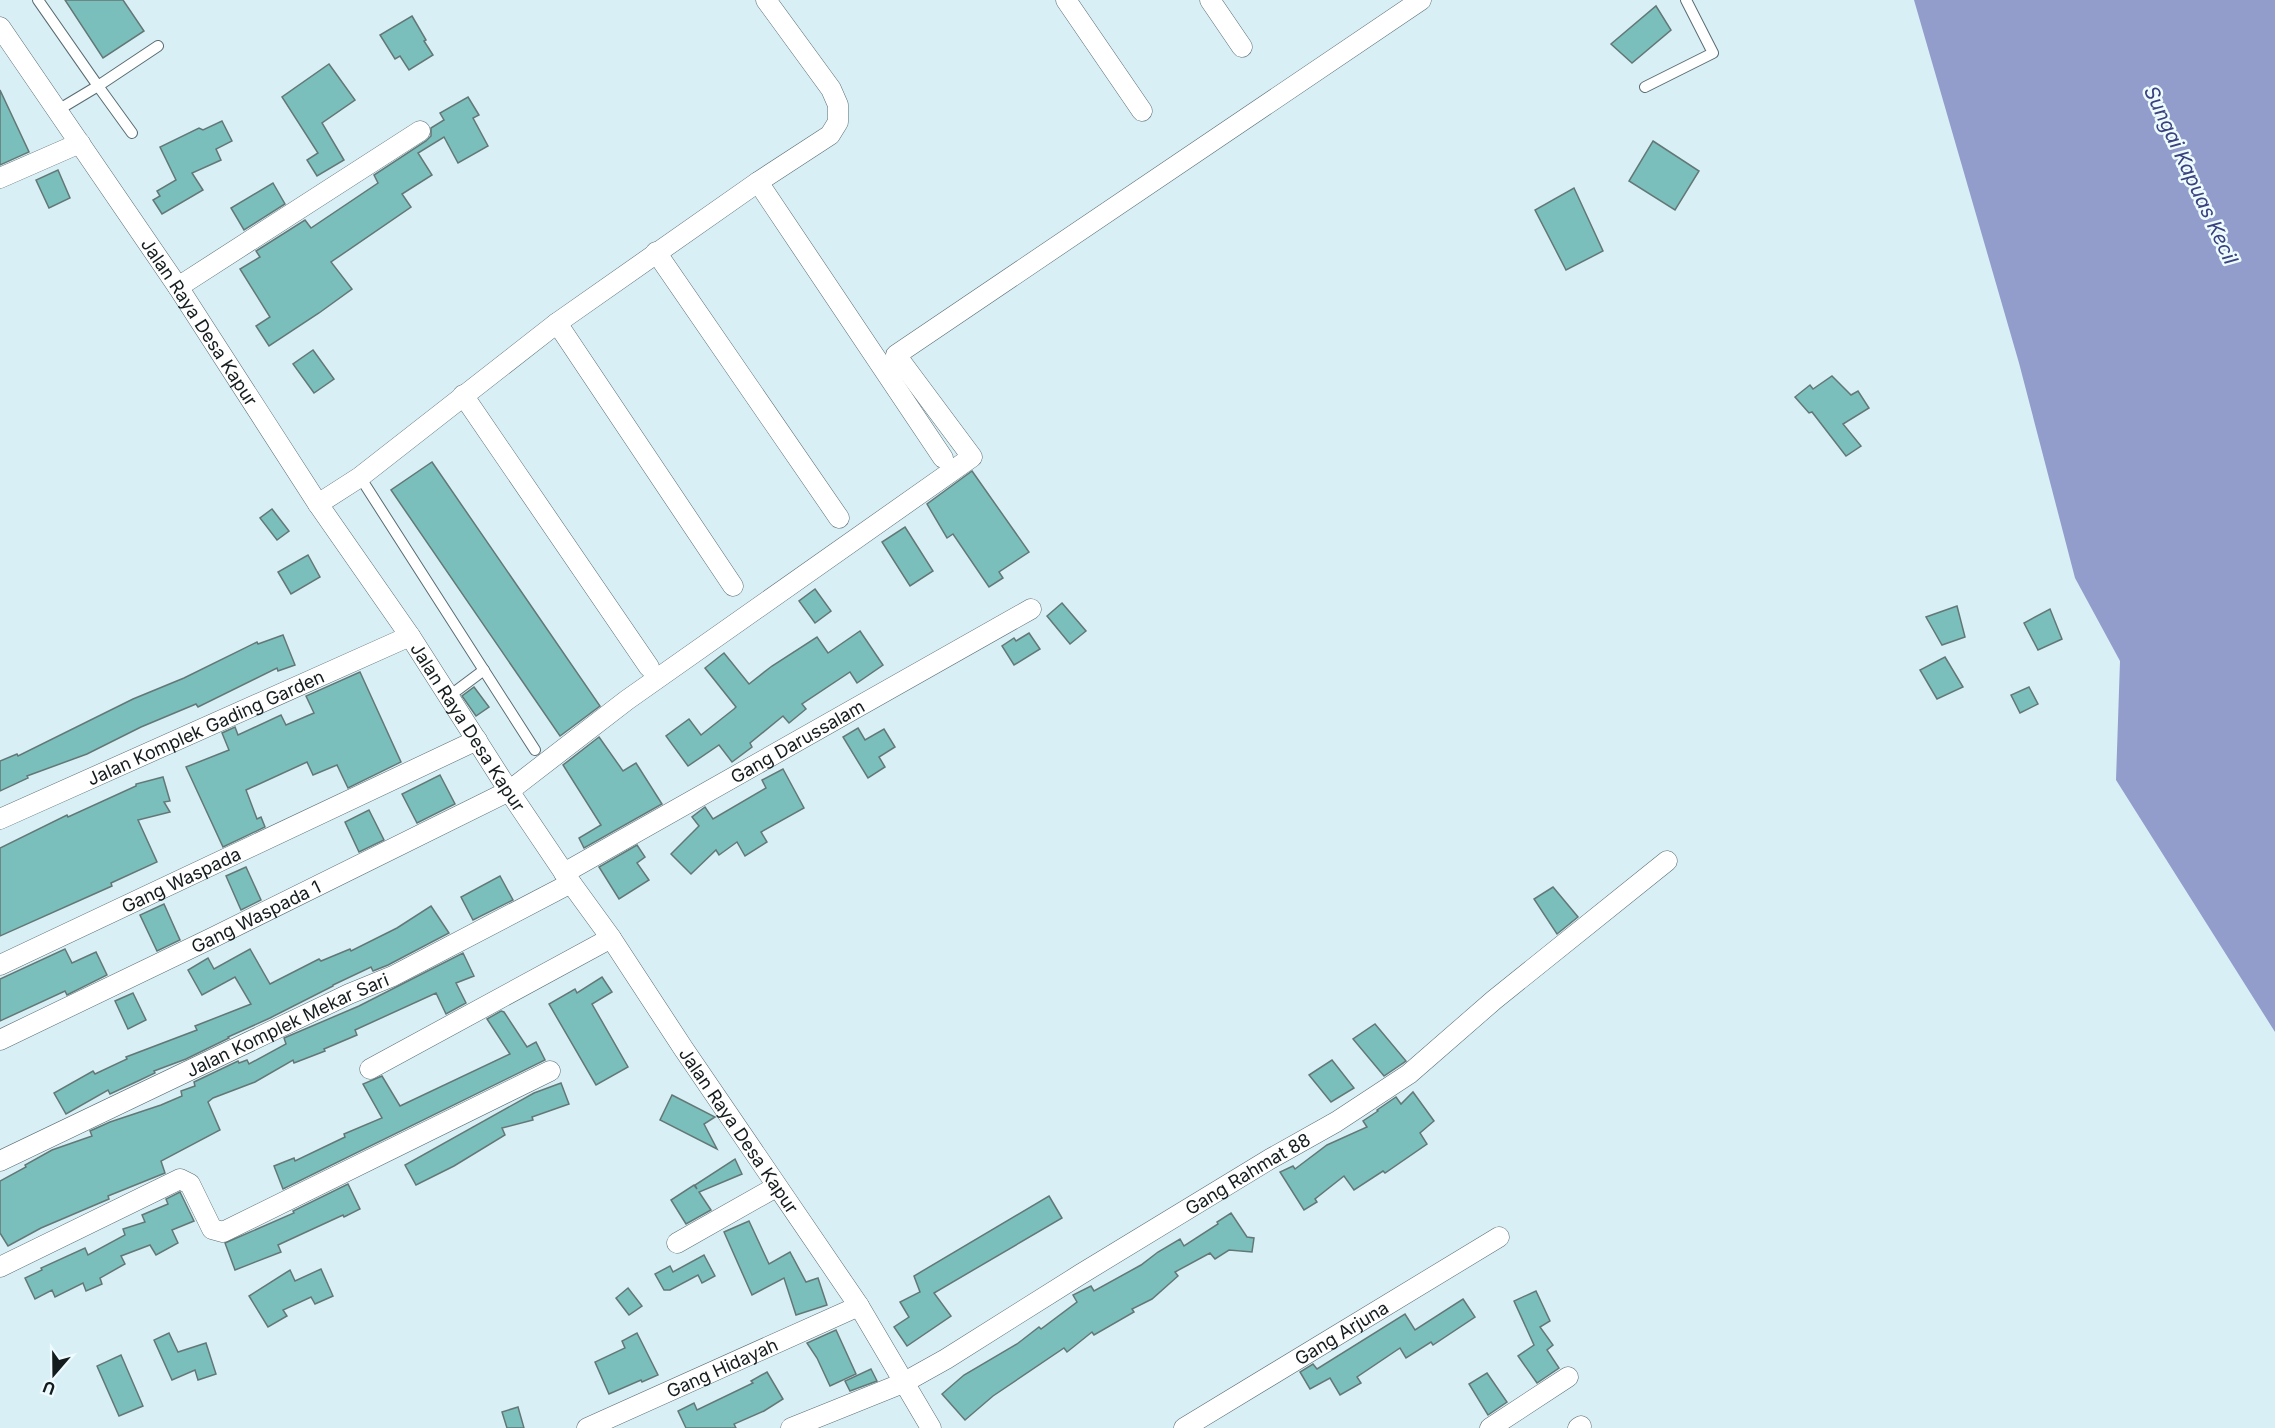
<svg xmlns="http://www.w3.org/2000/svg" width="2275" height="1428" font-family="Inter,sans-serif">
	<style>
		.water { fill: #929dcc }
		.building { fill: #7abfbb; stroke: #637876; stroke-width: 1.5 }
		.lines { fill: none; stroke-linecap: round; stroke-linejoin: round }
		.lane-casing { stroke: #596c72; stroke-width: 12 }
		.street-casing { stroke: #596c72; stroke-width: 21 }
		.lane { stroke: #fff; stroke-width: 10 }
		.street { stroke: #fff; stroke-width: 20 }
		.labels { text-anchor: middle; dominant-baseline: central; stroke-width: 5; stroke-linejoin: round; paint-order: stroke }
		.street-label { font-size: 18px; fill: #141c1e; stroke: #eefbff }
		.water-label { font-size: 20px; font-style: italic; fill: #39427e; stroke: #eefbff }
	</style>
	<rect width="100%" height="100%" fill="#d9eff6"/>
	<polygon class="water" points="1914,0 2275,0 2275,1032 2116,780 2120,661 2075,578 2019,363"/>
	<g class="building">
		<polygon points="65,0 123,0 144,31 103,58"/>
		<polygon points="1656,6 1671,30 1632,63 1611,44"/>
		<polygon points="412,16 426,40 424,41 433,55 409,70 400,56 395,59 380,35"/>
		<polygon points="329,64 355,100 322,123 344,160 317,176 307,160 318,153 282,97"/>
		<polygon points="0,90 29,152 0,165"/>
		<polygon points="468,97 479,115 473,118 488,146 458,163 444,137 418,153 432,175 402,194 411,207 331,262 352,289 319,313 269,346 256,326 270,317 240,269 260,257 256,251 305,220 311,228 378,183 374,175 426,141 431,136 431,128 444,120 440,113"/>
		<polygon points="222,121 232,141 216,149 221,160 192,173 203,190 162,214 153,200 160,196 157,191 176,180 160,147 199,128 203,130"/>
		<polygon points="1653,141 1699,171 1675,210 1629,181"/>
		<polygon points="58,170 70,198 49,208 36,180"/>
		<polygon points="273,183 285,204 244,230 231,208"/>
		<polygon points="1574,188 1603,251 1566,270 1535,210"/>
		<polygon points="313,350 334,379 314,393 293,364"/>
		<polygon points="1832,376 1851,395 1858,391 1869,408 1843,424 1861,446 1846,456 1812,412 1809,413 1795,397 1810,385 1813,389"/>
		<polygon points="432,462 600,706 560,736 391,490"/>
		<polygon points="972,471 1029,552 999,572 1003,578 989,587 953,534 947,538 927,504"/>
		<polygon points="272,509 289,531 277,540 260,518"/>
		<polygon points="905,527 933,571 910,586 882,542"/>
		<polygon points="308,555 320,577 291,594 278,572"/>
		<polygon points="815,589 831,611 815,623 799,601"/>
		<polygon points="1062,603 1086,631 1070,644 1047,616"/>
		<polygon points="1957,606 1965,637 1942,645 1926,617"/>
		<polygon points="2050,609 2062,639 2038,650 2024,623"/>
		<polygon points="860,631 883,665 857,683 850,672 802,704 806,709 789,723 783,716 750,743 752,747 732,762 719,745 688,766 666,736 689,719 701,735 734,709 736,707 705,668 724,653 749,684 772,666 817,637 828,653"/>
		<polygon points="1029,633 1040,649 1014,665 1002,646 1014,638 1016,641"/>
		<polygon points="283,635 295,665 278,671 277,668 198,707 196,704 141,727 87,754 27,776 28,778 0,791 0,761 17,754 18,756 133,699 184,678 257,642 258,644"/>
		<polygon points="1945,657 1963,687 1937,699 1920,670"/>
		<polygon points="360,672 401,762 348,788 337,765 313,775 307,762 246,790 257,819 261,817 265,827 223,847 186,767 229,750 222,733 235,727 238,735 281,715 286,725 314,713 306,696"/>
		<polygon points="474,687 489,707 476,716 462,696"/>
		<polygon points="2029,687 2038,704 2020,713 2011,695"/>
		<polygon points="858,728 865,740 884,729 895,747 879,757 885,767 868,778 843,737"/>
		<polygon points="599,737 623,771 636,763 662,804 584,848 579,838 601,825 563,765"/>
		<polygon points="783,769 804,808 761,832 767,842 745,856 737,842 719,855 716,850 691,874 671,854 699,826 692,817 705,807 713,819 766,788 762,780"/>
		<polygon points="440,775 455,804 417,823 402,794"/>
		<polygon points="163,777 170,801 164,802 170,812 138,820 157,862 111,883 112,886 0,936 0,848 67,815 68,817 136,786 136,784"/>
		<polygon points="369,810 384,840 359,852 345,822"/>
		<polygon points="637,845 645,857 637,863 649,880 619,899 599,867"/>
		<polygon points="246,867 261,900 241,910 226,876"/>
		<polygon points="500,876 513,900 473,920 461,897"/>
		<polygon points="1553,887 1578,917 1557,934 1534,899"/>
		<polygon points="164,904 180,940 157,951 140,915"/>
		<polygon points="431,906 449,933 388,965 373,971 371,967 333,985 333,986 270,1018 228,1037 229,1038 186,1059 154,1071 155,1073 138,1081 110,1094 108,1090 66,1114 54,1093 93,1071 95,1074 127,1059 126,1057 197,1030 195,1026 251,1004 235,977 202,995 188,970 208,958 214,969 250,949 270,984 319,959 321,961 350,949 351,951 397,928"/>
		<polygon points="65,949 72,963 96,952 107,975 67,995 65,991 0,1021 0,979"/>
		<polygon points="463,953 474,976 456,983 466,1003 446,1014 436,993 355,1030 357,1035 324,1049 325,1051 294,1063 293,1060 255,1082 213,1098 208,1102 220,1130 161,1161 165,1173 108,1196 109,1199 41,1228 8,1246 0,1233 0,1181 26,1167 25,1165 52,1150 92,1136 90,1131 110,1122 161,1105 182,1096 181,1091 195,1086 194,1082 238,1061 239,1063 247,1060 249,1064 286,1044 284,1038 359,1006"/>
		<polygon points="602,977 612,992 592,1004 628,1067 596,1085 549,1004 575,989 577,993"/>
		<polygon points="133,993 146,1020 128,1029 115,1001"/>
		<polygon points="501,1011 504,1012 527,1047 536,1042 545,1060 283,1189 274,1166 294,1158 295,1161 345,1137 344,1134 382,1118 363,1084 382,1076 400,1106 510,1054 487,1019"/>
		<polygon points="1375,1024 1406,1061 1384,1076 1353,1039"/>
		<polygon points="1332,1060 1354,1088 1331,1102 1309,1075"/>
		<polygon points="561,1083 569,1104 532,1117 533,1120 502,1128 505,1135 454,1166 416,1185 405,1165 534,1093"/>
		<polygon points="1413,1092 1434,1121 1420,1133 1427,1144 1385,1173 1383,1171 1354,1190 1344,1176 1315,1199 1317,1202 1304,1210 1280,1172 1293,1166 1295,1169 1327,1145 1367,1127 1363,1121 1378,1111 1377,1110 1396,1097 1401,1104"/>
		<polygon points="672,1095 715,1117 704,1124 717,1149 660,1120"/>
		<polygon points="735,1159 742,1174 699,1192 711,1210 686,1224 671,1200 694,1185 697,1189 695,1185"/>
		<polygon points="348,1184 360,1209 344,1217 343,1215 278,1245 281,1252 235,1270 225,1243 294,1213 293,1211"/>
		<polygon points="180,1192 194,1221 172,1230 178,1243 156,1255 150,1245 121,1256 125,1264 100,1278 102,1284 86,1291 83,1283 55,1297 52,1290 35,1299 25,1278 42,1270 41,1268 85,1248 88,1255 125,1235 123,1229 145,1222 142,1215 168,1204 166,1199"/>
		<polygon points="1049,1196 1062,1218 934,1293 951,1316 907,1346 894,1327 909,1317 900,1302 920,1292 914,1276"/>
		<polygon points="1231,1213 1247,1237 1254,1238 1252,1252 1229,1250 1215,1259 1210,1253 1175,1272 1178,1276 1152,1299 1132,1309 1134,1312 1094,1335 1092,1332 1067,1352 1064,1348 993,1396 965,1420 942,1394 964,1375 1017,1344 1039,1327 1041,1329 1077,1302 1073,1295 1091,1286 1094,1291 1141,1265 1158,1252 1180,1239 1184,1246 1218,1224 1217,1222"/>
		<polygon points="749,1221 769,1264 790,1252 806,1282 818,1278 827,1305 796,1315 784,1278 752,1295 724,1232"/>
		<polygon points="704,1255 715,1276 702,1283 698,1275 670,1290 664,1290 655,1274 670,1266 673,1272"/>
		<polygon points="321,1269 333,1296 315,1304 311,1297 283,1310 287,1316 268,1327 249,1296 290,1270 295,1281"/>
		<polygon points="628,1288 642,1306 629,1315 616,1298"/>
		<polygon points="1536,1291 1550,1321 1540,1327 1553,1345 1547,1350 1559,1368 1537,1383 1518,1356 1534,1345 1514,1301"/>
		<polygon points="1463,1299 1475,1317 1433,1345 1431,1342 1406,1358 1400,1348 1357,1377 1361,1383 1340,1395 1330,1378 1310,1389 1300,1372 1313,1364 1317,1369 1405,1314 1415,1330"/>
		<polygon points="836,1330 856,1374 830,1386 817,1358 807,1343"/>
		<polygon points="169,1333 178,1352 206,1343 216,1374 198,1380 195,1370 172,1380 154,1340"/>
		<polygon points="637,1333 658,1375 642,1382 641,1380 609,1394 595,1362 625,1348 622,1341"/>
		<polygon points="121,1355 143,1406 119,1416 97,1366"/>
		<polygon points="871,1369 877,1381 850,1391 845,1381"/>
		<polygon points="767,1372 783,1399 764,1411 734,1424 736,1428 686,1428 678,1411 694,1403 697,1410 753,1383 751,1381"/>
		<polygon points="1487,1373 1507,1402 1488,1415 1469,1384"/>
		<polygon points="518,1407 524,1428 507,1428 502,1412"/>
	</g>
	<g class="lines">
		<g class="lane-casing">
			<g id="lane">
				<polyline points="38,0 98,86 158,46"/>
				<polyline points="1645,87 1713,53 1686,0"/>
				<polyline points="58,110 98,86 132,133"/>
				<polyline points="360,477 535,750"/>
				<polyline points="448,697 484,670"/>
			</g>
		</g>
		<g class="street-casing">
			<g id="street">
				<polyline points="1066,0 1142,111"/>
				<polyline points="1210,0 1242,47"/>
				<path id="s1" d="M0,27L178,287L318,504L410,636L509,791L571,883L611,938L683,1048L859,1306L931,1428"/>
				<polyline points="0,178 80,143"/>
				<polyline points="758,182 943,458"/>
				<polyline points="656,252 839,518"/>
				<polyline points="178,287 420,131"/>
				<polyline points="557,323 733,586"/>
				<polyline points="463,395 649,667"/>
				<polyline points="318,504 360,477 557,323 758,182 830,135 838,122 838,105 831,89 766,0"/>
				<path id="s2" d="M0,819L410,636"/>
				<path id="s3" d="M564,873L1031,609"/>
				<path id="s4" d="M0,965L477,740"/>
				<path id="s5" d="M0,1040L214,937L509,791L627,700L972,457L896,355L1421,0"/>
				<polyline points="370,1069 611,938"/>
				<path id="s6" d="M0,1161L349,994L393,976L571,883"/>
				<polyline points="677,1243 776,1187"/>
				<polyline points="0,1267 180,1179 190,1184 212,1229 223,1232 550,1071"/>
				<path id="s7" d="M587,1428L859,1306"/>
				<path id="s8" d="M791,1428L903,1383L946,1359L1081,1274L1270,1159L1336,1122L1409,1074L1494,1000L1667,861"/>
				<path id="s9" d="M1184,1428L1499,1237"/>
				<polyline points="1490,1428 1568,1377"/>
				<polyline points="1578,1428 1581,1426"/>
			</g>
		</g>
		<use href="#lane" class="lane"/>
		<use href="#street" class="street"/>
	</g>
	<g class="labels">
		<g class="street-label">
			<text stroke="none"><textPath href="#s1" startOffset="356">Jalan Raya Desa Kapur</textPath></text>
			<text stroke="none"><textPath href="#s1" startOffset="842">Jalan Raya Desa Kapur</textPath></text>
			<text stroke="none"><textPath href="#s2" startOffset="225">Jalan Komplek Gading Garden</textPath></text>
			<text stroke="none"><textPath href="#s3" startOffset="268">Gang Darussalam</textPath></text>
			<text stroke="none"><textPath href="#s4" startOffset="200">Gang Waspada</textPath></text>
			<text stroke="none"><textPath href="#s5" startOffset="284">Gang Waspada 1</textPath></text>
			<text stroke="none"><textPath href="#s6" startOffset="318">Jalan Komplek Mekar Sari</textPath></text>
			<text stroke="none"><textPath href="#s1" startOffset="1328">Jalan Raya Desa Kapur</textPath></text>
			<text stroke="none"><textPath href="#s8" startOffset="524">Gang Rahmat 88</textPath></text>
			<text stroke="none"><textPath href="#s9" startOffset="184">Gang Arjuna</textPath></text>
			<text stroke="none"><textPath href="#s7" startOffset="148">Gang Hidayah</textPath></text>
		</g>
		<g class="water-label">
			<text transform="translate(2191 175) rotate(65)">Sungai Kapuas Kecil</text>
		</g>
	</g>
	<g transform="translate(54 1374) rotate(200)" stroke="#eefbff" stroke-width="4.5" paint-order="stroke">
	<path d="M0-4.5L10 22L0 15L-10 22Z" fill="#141c1e"/>
	<text y="-9" font-size="16" font-weight="bold" text-anchor="middle" fill="#141c1e">U</text>
	</g>
</svg>
